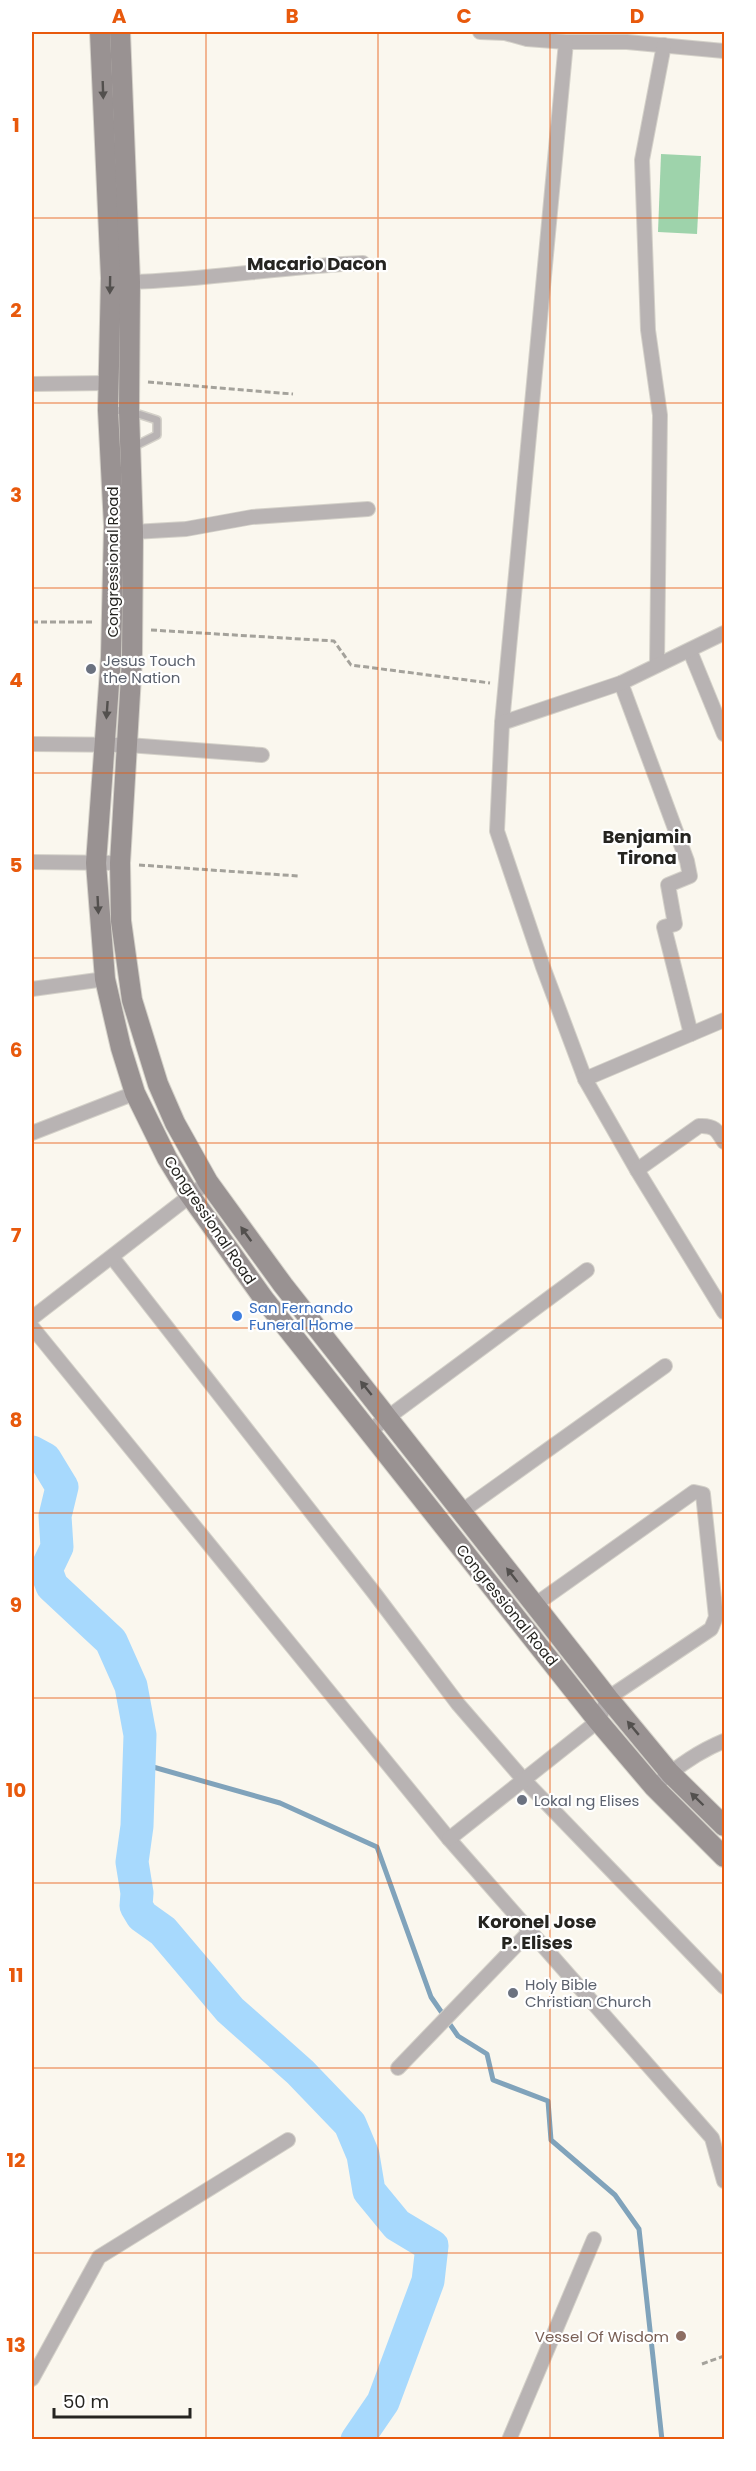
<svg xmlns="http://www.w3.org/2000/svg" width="756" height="2471" font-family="Poppins,sans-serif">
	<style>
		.green { fill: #9ed3ab }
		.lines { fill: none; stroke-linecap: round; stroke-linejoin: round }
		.stream { stroke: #80a3bb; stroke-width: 5 }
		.river { stroke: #a7d9fd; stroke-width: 33 }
		.service-casing { stroke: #d4d1c9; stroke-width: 10 }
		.minor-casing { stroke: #d4d1c9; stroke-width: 16 }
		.secondary-casing { stroke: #d4d1c9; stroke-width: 22 }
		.path { stroke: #a4a29b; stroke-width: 3; stroke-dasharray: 6 3; stroke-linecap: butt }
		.service { stroke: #b8b3b3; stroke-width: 7 }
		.minor { stroke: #b8b3b3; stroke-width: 14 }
		.secondary { stroke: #999292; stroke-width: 20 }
		.oneway { fill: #53504e }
		.grid { fill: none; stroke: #e8590c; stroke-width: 1.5; stroke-opacity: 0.55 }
		.worship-dot { fill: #6b7280; stroke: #fff; stroke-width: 2 }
		.shop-dot { fill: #3f7fe0; stroke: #fff; stroke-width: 2 }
		.education-dot { fill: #8d6e63; stroke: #fff; stroke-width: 2 }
		.labels { text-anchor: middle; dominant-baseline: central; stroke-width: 4.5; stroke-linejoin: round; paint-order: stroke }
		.street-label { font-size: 15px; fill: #252420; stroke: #fff }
		.worship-label { font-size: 15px; fill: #5b616d; stroke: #fff; text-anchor: start }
		.shop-label { font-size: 15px; fill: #366cbe; stroke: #fff; text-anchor: start }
		.education-label { font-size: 15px; fill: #785e54; stroke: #fff; text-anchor: end }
		.quarter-label { font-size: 18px; font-weight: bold; fill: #252420; stroke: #fff }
		.neatline { fill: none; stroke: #e8590c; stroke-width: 2 }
		.grid-label { font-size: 20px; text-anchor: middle; font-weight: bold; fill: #e8590c }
	</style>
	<rect width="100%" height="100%" fill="#faf7ee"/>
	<polygon class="green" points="661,154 701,156 697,234 658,232"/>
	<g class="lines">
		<polyline class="stream" points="139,1763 280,1803 377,1847 431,1997 458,2036 487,2054 493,2080 548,2101 551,2140 615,2195 639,2229 662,2440"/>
		<polyline class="river" points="32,1452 45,1459 62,1487 55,1516 57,1547 46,1570 52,1586 111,1641 131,1686 140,1735 137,1826 132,1862 137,1893 136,1906 142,1916 163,1931 230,2010 300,2072 350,2124 363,2155 369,2191 397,2225 432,2246 428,2281 383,2402 357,2440"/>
		<g class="service-casing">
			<polyline id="service" points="109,410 129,411 157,420 157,435 133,447"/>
		</g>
		<g class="minor-casing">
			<g id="minor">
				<polyline points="480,32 505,33 527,39 566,42 627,42 724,51"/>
				<polyline points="566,42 502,723 497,831 543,967 585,1079 637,1170 724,1312"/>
				<path d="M130,282C208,280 285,266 363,263"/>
				<polyline points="32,384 108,383"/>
				<polyline points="133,532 186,529 252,517 368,509"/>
				<polyline points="690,651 724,734"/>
				<polyline points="657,665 660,415 648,330 642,160 664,45"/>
				<polyline points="621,683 687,861 690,876 668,885 675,924 664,927 691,1034 724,1020"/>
				<polyline points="502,723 621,683 724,633"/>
				<polyline points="32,744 128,745 262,755"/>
				<polyline points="32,862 120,863"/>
				<polyline points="32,989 105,979"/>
				<polyline points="585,1079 691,1034"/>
				<polyline points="32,1133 135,1093"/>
				<path d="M637,1170L699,1126C714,1125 717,1130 724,1142"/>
				<polyline points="112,1257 375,1594 458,1704 523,1779 724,1987"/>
				<polyline points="32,1318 208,1182"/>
				<polyline points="32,1327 449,1839 712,2138 724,2181"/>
				<polyline points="368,1432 587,1270"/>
				<polyline points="462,1511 665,1366"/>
				<path d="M654,1787C676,1767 697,1752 724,1741"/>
				<polyline points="449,1839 598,1721 608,1698 711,1629 716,1617 703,1494 694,1492 536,1604"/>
				<polyline points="398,2068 530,1931"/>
				<polyline points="32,2379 99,2257 288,2140"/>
				<polyline points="509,2440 594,2239"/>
			</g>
		</g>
		<g class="secondary-casing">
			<g id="secondary">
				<polyline points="100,32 111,278 108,410 114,526 111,657 96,863 105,979 121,1048 135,1093 167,1158 189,1194 264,1299 598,1721 654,1787 724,1857"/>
				<polyline points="120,32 130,282 129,411 133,532 132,659 120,863 121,921 132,1000 158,1084 175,1123 208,1182 283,1285 608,1698 670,1773 724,1826"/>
			</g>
		</g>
		<g class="path">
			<polyline points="148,382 293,394"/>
			<polyline points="32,622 93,622"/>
			<polyline points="151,630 334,641 351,665 490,683"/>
			<polyline points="139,865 298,876"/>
			<polyline points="702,2364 724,2356"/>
		</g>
		<use href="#service" class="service"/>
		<use href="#minor" class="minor"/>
		<use href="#secondary" class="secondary"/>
	</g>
	<defs><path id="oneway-solid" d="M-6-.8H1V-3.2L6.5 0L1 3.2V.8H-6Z" transform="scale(1.5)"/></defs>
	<g class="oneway">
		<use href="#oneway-solid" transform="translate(103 90) rotate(88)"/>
		<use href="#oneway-solid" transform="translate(110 285) rotate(91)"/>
		<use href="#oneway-solid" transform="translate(107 710) rotate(94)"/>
		<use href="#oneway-solid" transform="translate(98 905) rotate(87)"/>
		<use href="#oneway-solid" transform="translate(246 1234) rotate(-126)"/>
		<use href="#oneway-solid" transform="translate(366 1388) rotate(-129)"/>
		<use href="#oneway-solid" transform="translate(512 1575) rotate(-128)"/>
		<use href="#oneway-solid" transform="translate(633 1728) rotate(-130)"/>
		<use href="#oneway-solid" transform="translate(697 1799) rotate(-136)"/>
	</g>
	<path class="grid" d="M206,32V2440M378,32V2440M550,32V2440M32,218H724M32,403H724M32,588H724M32,773H724M32,958H724M32,1143H724M32,1328H724M32,1513H724M32,1698H724M32,1883H724M32,2068H724M32,2253H724"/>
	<g class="worship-dot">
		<circle cx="91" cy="669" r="6"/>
		<circle cx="522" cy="1800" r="6"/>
		<circle cx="513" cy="1993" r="6"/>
	</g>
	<circle class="shop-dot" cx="237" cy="1316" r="6"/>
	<circle class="education-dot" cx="681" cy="2336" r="6"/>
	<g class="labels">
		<g class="street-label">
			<text transform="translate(112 562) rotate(-90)">Congressional Road</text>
			<text transform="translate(210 1220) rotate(56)">Congressional Road</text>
			<text transform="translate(507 1605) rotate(51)">Congressional Road</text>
		</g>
		<g class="worship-label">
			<text x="103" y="660">Jesus Touch<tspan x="103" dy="17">the Nation</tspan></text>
			<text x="534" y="1800">Lokal ng Elises</text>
			<text x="525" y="1984">Holy Bible<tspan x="525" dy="17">Christian Church</tspan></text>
		</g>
		<g class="shop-label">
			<text x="249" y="1307">San Fernando<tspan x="249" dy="17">Funeral Home</tspan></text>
		</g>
		<g class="education-label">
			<text x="669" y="2336">Vessel Of Wisdom</text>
		</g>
		<g class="quarter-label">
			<text x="317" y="263">Macario Dacon</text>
			<text x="647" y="836">Benjamin<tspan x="647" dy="21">Tirona</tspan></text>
			<text x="537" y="1921">Koronel Jose<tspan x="537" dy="21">P. Elises</tspan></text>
		</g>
	</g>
	<rect width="756" height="2471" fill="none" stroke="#ffffff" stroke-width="66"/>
	<path d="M54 2408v9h136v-9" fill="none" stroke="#252420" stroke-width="3"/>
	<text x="63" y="2408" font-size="18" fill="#252420" stroke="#ffffff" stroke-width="4.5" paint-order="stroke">50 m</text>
	<rect x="33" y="33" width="690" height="2405" class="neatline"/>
	<g class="grid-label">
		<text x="119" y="23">A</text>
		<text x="292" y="23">B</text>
		<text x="464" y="23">C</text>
		<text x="637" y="23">D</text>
		<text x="16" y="132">1</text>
		<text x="16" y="317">2</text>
		<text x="16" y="502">3</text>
		<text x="16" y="687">4</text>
		<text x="16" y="872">5</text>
		<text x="16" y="1057">6</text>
		<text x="16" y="1242">7</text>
		<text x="16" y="1427">8</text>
		<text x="16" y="1612">9</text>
		<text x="16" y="1797">10</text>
		<text x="16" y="1982">11</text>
		<text x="16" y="2167">12</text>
		<text x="16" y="2352">13</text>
	</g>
</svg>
